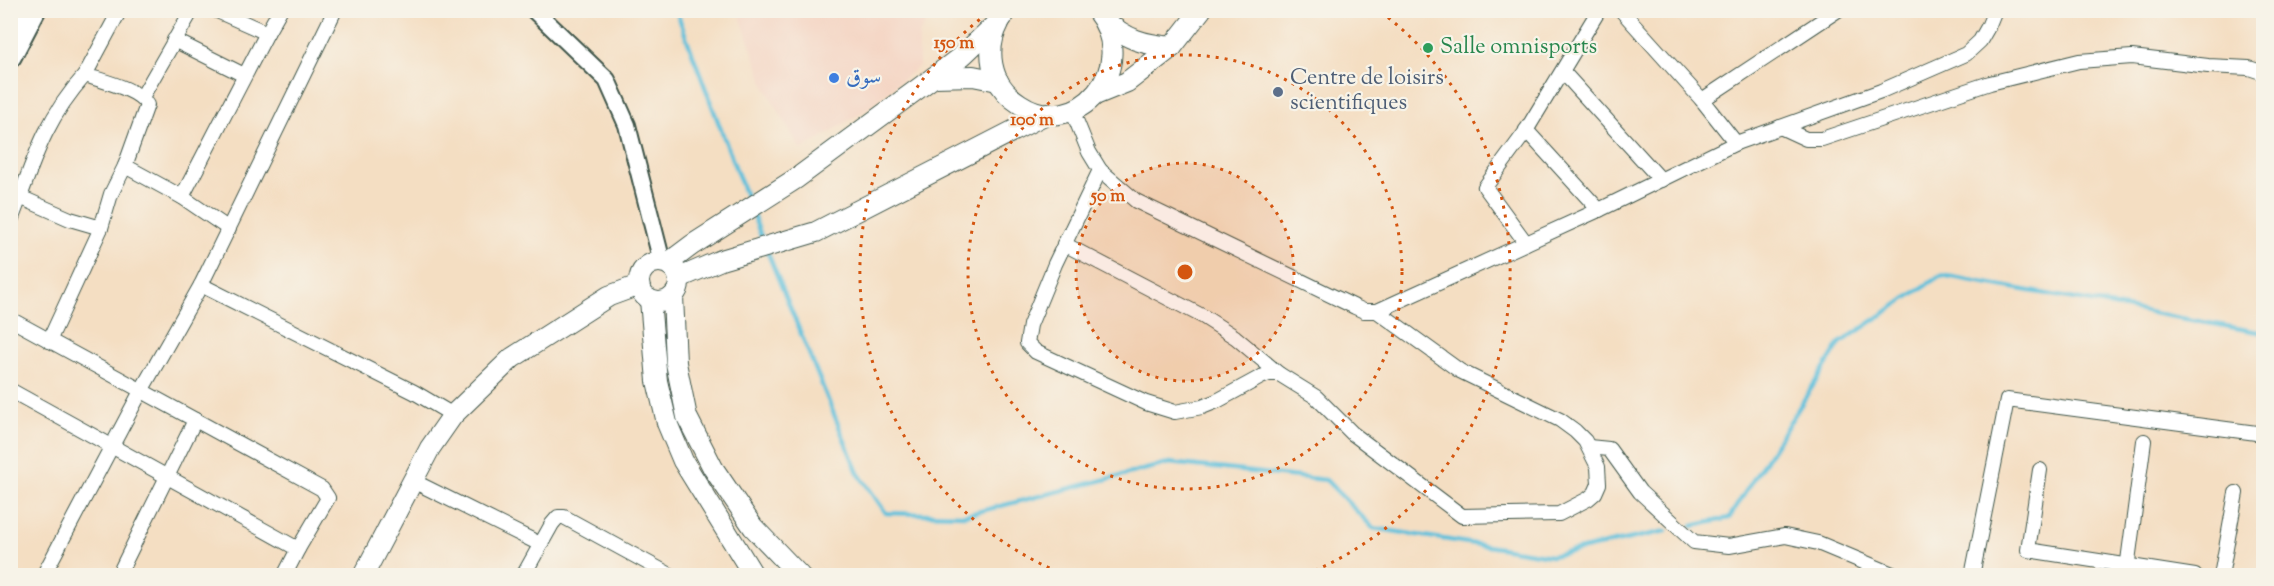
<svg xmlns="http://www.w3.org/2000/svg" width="2274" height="586" font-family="'Sorts Mill Goudy',Amiri,serif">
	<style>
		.built { fill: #f4d3c1 }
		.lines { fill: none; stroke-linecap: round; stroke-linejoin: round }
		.stream { stroke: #5dc0db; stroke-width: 4.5 }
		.minor-casing { stroke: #3f5549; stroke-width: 16 }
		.tertiary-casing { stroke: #3f5549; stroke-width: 20 }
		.secondary-casing { stroke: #3f5549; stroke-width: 22 }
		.trunk-casing { stroke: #3f5549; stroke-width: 26 }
		.minor { stroke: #fff; stroke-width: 14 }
		.tertiary { stroke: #fff; stroke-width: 16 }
		.secondary { stroke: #fff; stroke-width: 20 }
		.trunk { stroke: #fff; stroke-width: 22 }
		.ring { fill: none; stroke: #d45610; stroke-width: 3; stroke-dasharray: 3 6 }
		.leisure-dot { fill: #2e9e5b; stroke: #f7f3e8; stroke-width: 2 }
		.shop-dot { fill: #3f7fe0; stroke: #f7f3e8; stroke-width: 2 }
		.service-dot { fill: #5c6f8a; stroke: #f7f3e8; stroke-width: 2 }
		.labels { text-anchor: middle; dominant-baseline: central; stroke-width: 4.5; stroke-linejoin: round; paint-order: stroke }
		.leisure-label { font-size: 22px; fill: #27864d; stroke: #f7f3e8; text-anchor: start }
		.shop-label { font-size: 22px; fill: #366cbe; stroke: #f7f3e8; text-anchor: start }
		.service-label { font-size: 22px; fill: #4e5e75; stroke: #f7f3e8; text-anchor: start }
		.centre { fill: #d45610; stroke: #f7f3e8; stroke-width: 3 }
		.ring-label { font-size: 18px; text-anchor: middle; font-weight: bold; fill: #d45610; stroke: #f7f3e8; stroke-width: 4.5; stroke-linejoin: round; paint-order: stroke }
	</style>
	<rect width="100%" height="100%" fill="#f7f3e8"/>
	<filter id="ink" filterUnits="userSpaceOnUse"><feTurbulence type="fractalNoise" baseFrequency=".0167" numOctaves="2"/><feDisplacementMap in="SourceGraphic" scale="12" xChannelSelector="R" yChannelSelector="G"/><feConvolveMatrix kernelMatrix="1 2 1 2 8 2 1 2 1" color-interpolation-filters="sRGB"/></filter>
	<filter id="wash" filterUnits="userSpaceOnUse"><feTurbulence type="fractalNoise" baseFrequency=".008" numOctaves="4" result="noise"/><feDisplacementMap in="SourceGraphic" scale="24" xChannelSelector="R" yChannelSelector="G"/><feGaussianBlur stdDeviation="1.35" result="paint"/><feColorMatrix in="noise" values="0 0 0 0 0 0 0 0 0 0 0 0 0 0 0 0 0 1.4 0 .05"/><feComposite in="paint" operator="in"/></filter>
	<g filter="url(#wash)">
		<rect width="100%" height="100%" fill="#f4dec2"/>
		<polygon class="built" points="738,11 738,10 932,11 919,35 919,66 866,110 801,150 766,89"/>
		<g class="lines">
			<g class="stream">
				<polyline points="676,10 749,204"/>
				<polyline points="752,212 764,244"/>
				<polyline points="767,251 858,473 886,513 965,515 1170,463 1326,480 1373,528 1551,556 1666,531"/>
				<polyline points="1692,526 1729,518 1840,343 1941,275 2264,333"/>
			</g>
		</g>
	</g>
	<g filter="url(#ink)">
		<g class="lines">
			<g class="minor-casing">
				<g id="minor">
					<path d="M120,10L85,75C102,81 139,89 147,105L125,166L182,197L229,229"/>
					<polyline points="267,33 280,10"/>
					<polyline points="174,40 244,75"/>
					<polyline points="1563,72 1661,180"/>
					<polyline points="142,97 192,10"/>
					<polyline points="1702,100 1838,10"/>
					<polyline points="1072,110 1089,152 1100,170 1136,201 1355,307 1364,311 1377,311 1599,210 1736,143 1702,100 1621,10"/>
					<polyline points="1780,127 1806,139 1822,139 1990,83 2079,61 2132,57 2208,66 2249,68 2264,73"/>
					<polyline points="1526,130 1599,210"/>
					<polyline points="1736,143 1881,91 1966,54 1980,41 1988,27 1995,10"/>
					<polyline points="1100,170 1055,264 1030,325 1027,343 1036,352 1146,403 1175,412 1202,407 1217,401 1261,377 1269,374 1279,374 1316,397 1352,433 1462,516 1559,514 1588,499 1595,493 1599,484 1598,467 1585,441 1575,431 1560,420 1460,371 1377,311"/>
					<path d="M20,197C37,149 50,114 85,75"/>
					<polyline points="182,197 267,33 215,10"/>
					<polyline points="10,223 20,197 70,219 101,228 111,194 125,166"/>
					<polyline points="1526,243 1485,187 1524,134 1599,10"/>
					<polyline points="1064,244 1204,317 1235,337 1279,374"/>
					<polyline points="201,285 414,392 453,415"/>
					<polyline points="10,319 322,489 328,498 298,549"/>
					<polyline points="49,341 101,228"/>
					<polyline points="10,390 298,549 284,576"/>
					<polyline points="1589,447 1609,449 1640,492 1694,542 1729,546 1785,536 1818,543 1897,576"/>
					<polyline points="2040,470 2028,550 2195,576"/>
					<polyline points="413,481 540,544"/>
					<polyline points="43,576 141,391 201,285 335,10"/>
					<polyline points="118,576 195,420"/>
					<polyline points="523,576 552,524 558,517 564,517 672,576"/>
					<polyline points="1972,576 2007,400 2264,434"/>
					<polyline points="2126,576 2144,441"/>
					<polyline points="2221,576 2236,493"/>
				</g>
			</g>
			<g class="tertiary-casing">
				<polyline id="tertiary" points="534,10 607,80 627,125 662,262"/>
			</g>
			<g class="secondary-casing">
				<g id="secondary">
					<path d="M1104,20C1128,40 1142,44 1172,47"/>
					<path d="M999,23C990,40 989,59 996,77C1001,88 1009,97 1020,104C1077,142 1142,67 1096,10"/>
					<polyline points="934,77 973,76 998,81"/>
					<polyline points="1095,95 1127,82 1172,47 1201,10"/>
					<circle cx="659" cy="282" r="20"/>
					<polyline points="668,263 692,245 797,178 934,77 963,55 1002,18"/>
					<polyline points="679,278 721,260 816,232 1048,113"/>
					<polyline points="673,296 676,363 687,417 713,468 753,527 800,576"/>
					<polyline points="650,300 657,381 667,423 683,461 754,576"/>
					<polyline points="363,576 430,448 453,415 512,358 609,296 639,285"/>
				</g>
			</g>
			<g class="trunk-casing">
				<g id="trunk">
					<polyline points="10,12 11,10"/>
					<polyline points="10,56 34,10"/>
				</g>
			</g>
			<use href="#minor" class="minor"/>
			<use href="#tertiary" class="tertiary"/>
			<use href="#secondary" class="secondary"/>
			<use href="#trunk" class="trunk"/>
		</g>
	</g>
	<circle cx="1185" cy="272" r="109" fill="#d45610" fill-opacity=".12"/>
	<g class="ring">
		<circle cx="1185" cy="272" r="109"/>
		<circle cx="1185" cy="272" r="217"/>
		<path d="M1066 575A326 326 0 0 1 989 12M1381 12A326 326 0 0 1 1304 575"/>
	</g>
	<circle class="leisure-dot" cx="1428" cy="48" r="6"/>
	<circle class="shop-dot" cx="834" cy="78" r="6"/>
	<circle class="service-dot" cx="1278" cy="92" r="6"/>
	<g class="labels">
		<g class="leisure-label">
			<text x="1440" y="48">Salle omnisports</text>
		</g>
		<g class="shop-label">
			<text x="846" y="78">سوق</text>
		</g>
		<g class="service-label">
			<text x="1290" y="79">Centre de loisirs<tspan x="1290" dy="25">scientifiques</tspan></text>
		</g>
	</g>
	<circle cx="1185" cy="272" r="9" class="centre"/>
	<g class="ring-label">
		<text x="954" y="48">150 m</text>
		<text x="1032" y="125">100 m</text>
		<text x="1108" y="201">50 m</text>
	</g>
	<rect width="2274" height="586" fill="none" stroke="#f7f3e8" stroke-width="36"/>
</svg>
